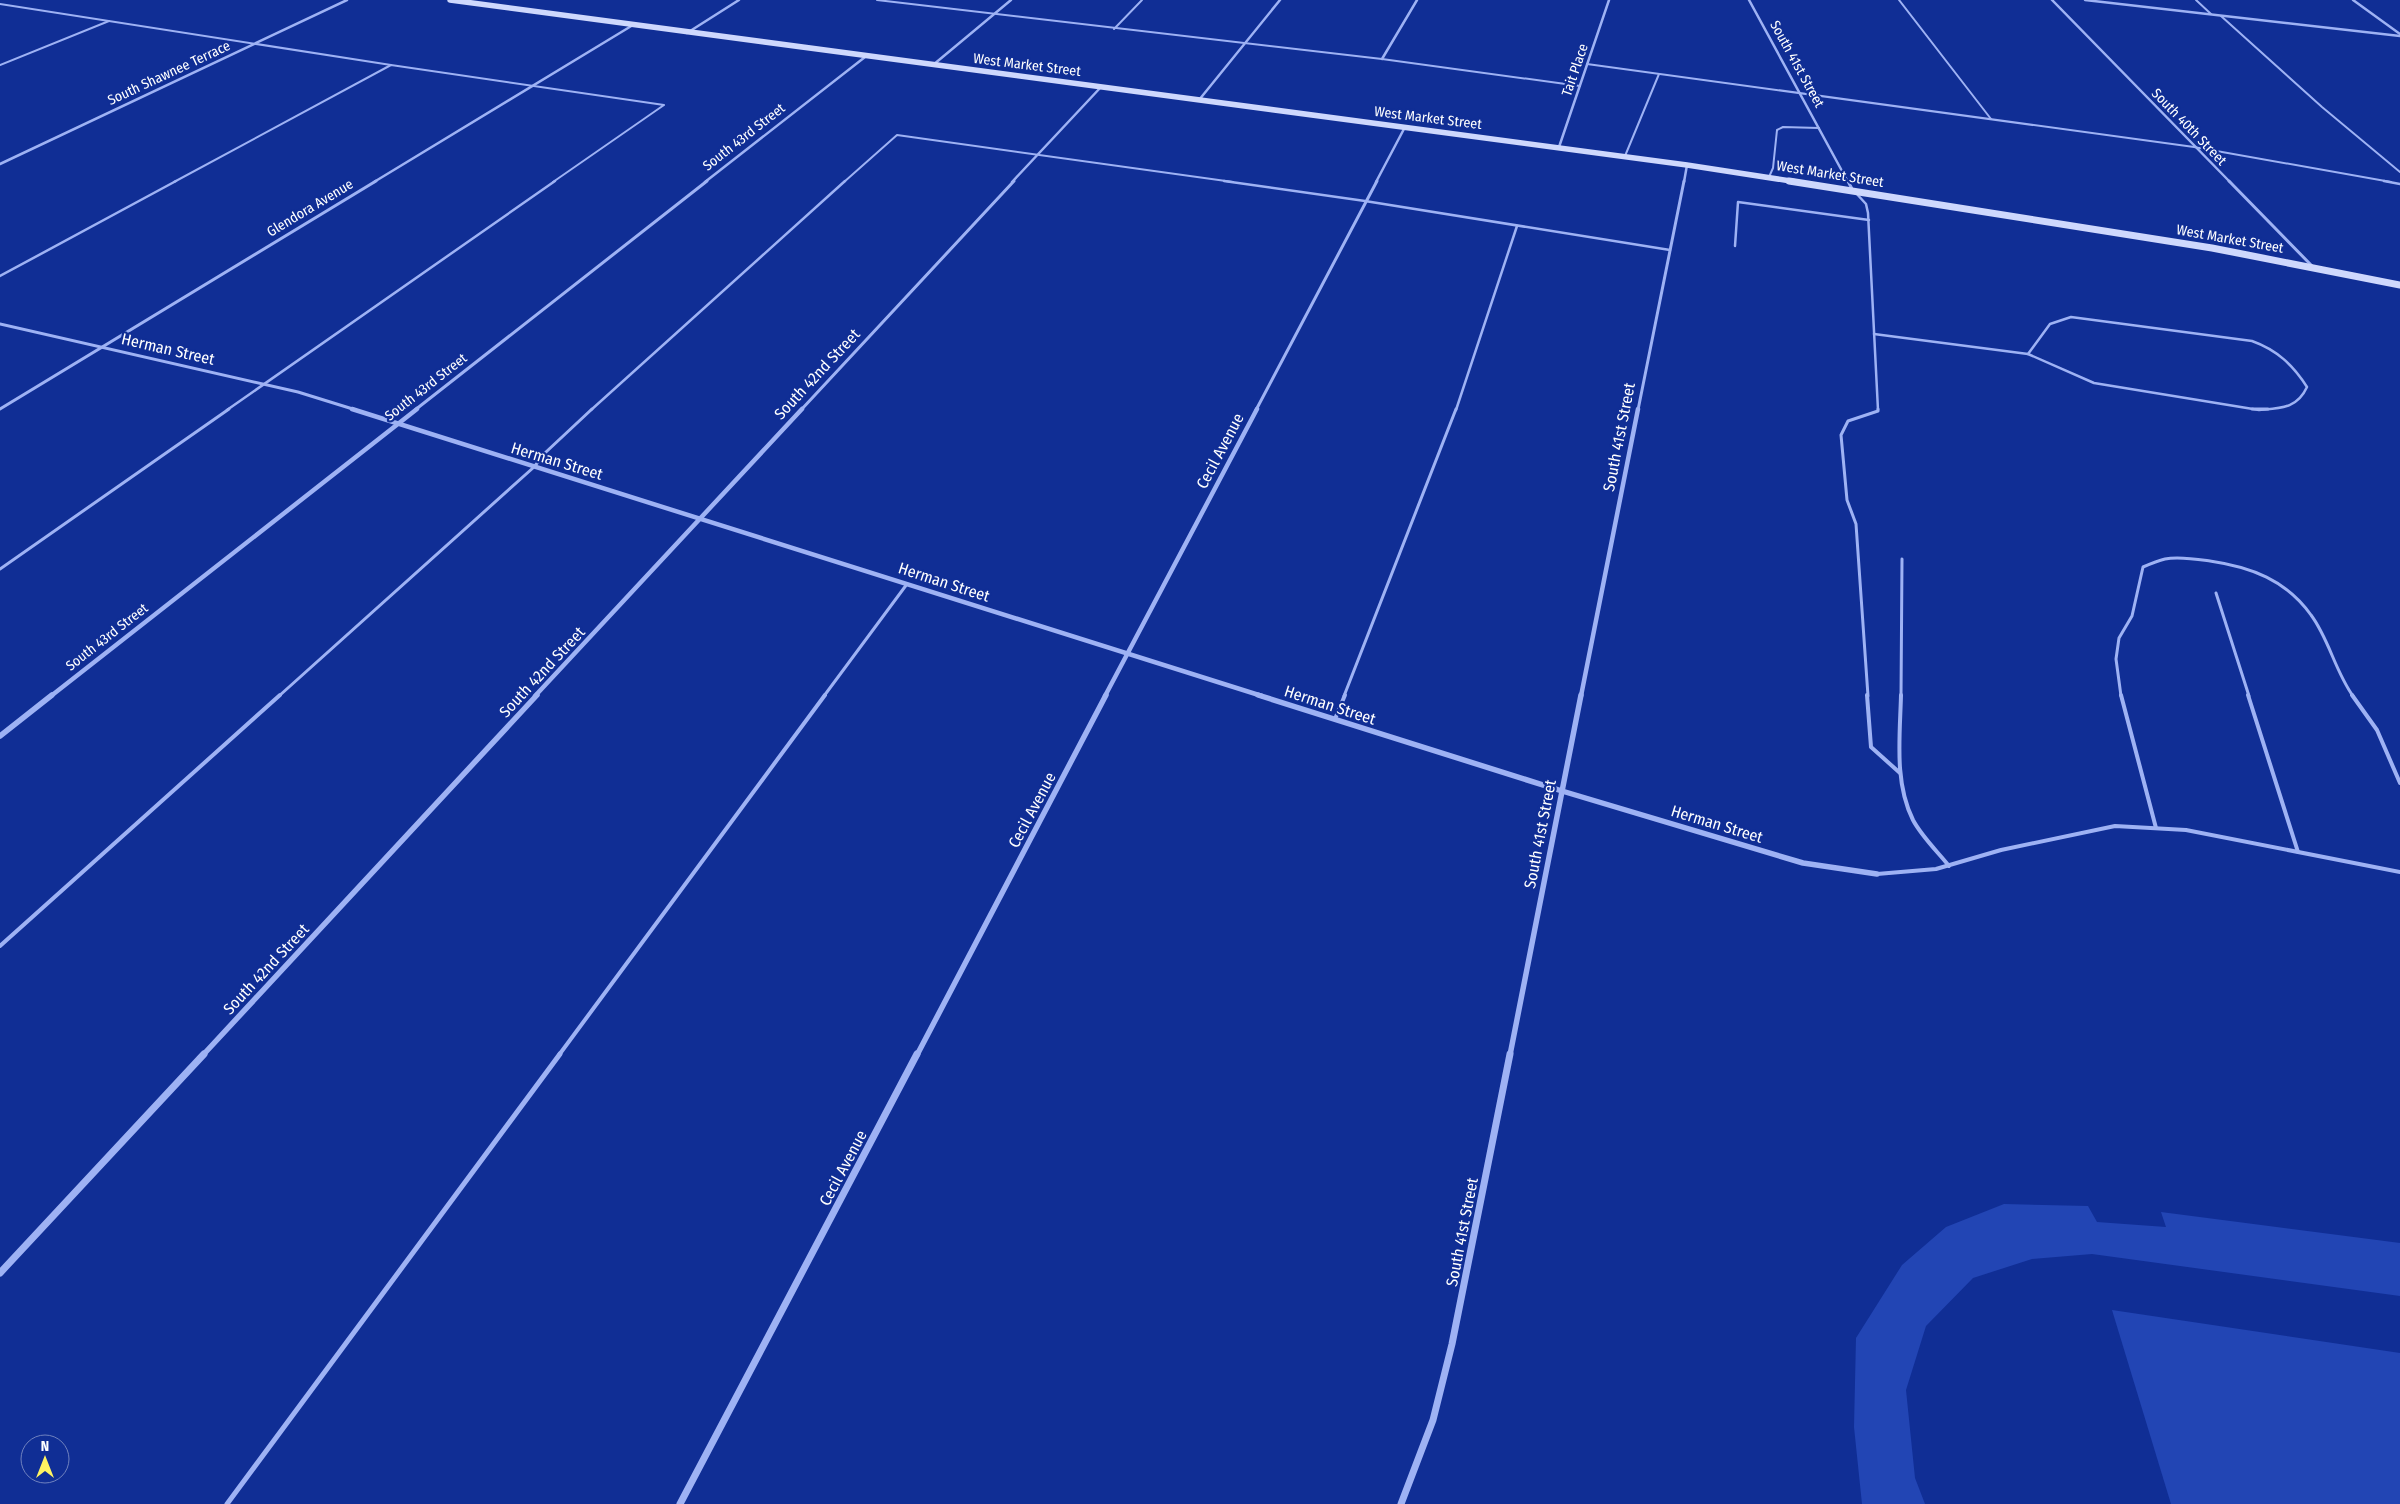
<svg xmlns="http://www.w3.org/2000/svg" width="2400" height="1504" font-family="'Fira Sans Condensed',sans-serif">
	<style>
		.green { fill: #2245b4 }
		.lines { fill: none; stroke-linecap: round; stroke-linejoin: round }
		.lane-far4 { stroke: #9eb2f4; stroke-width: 2 }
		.lane-far3 { stroke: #9eb2f4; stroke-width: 2.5 }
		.lane-far2 { stroke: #9eb2f4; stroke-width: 3 }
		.lane-far1 { stroke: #9eb2f4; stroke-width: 4 }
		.lane { stroke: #9eb2f4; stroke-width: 5 }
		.street-far4 { stroke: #9eb2f4; stroke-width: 2.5 }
		.street-far3 { stroke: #9eb2f4; stroke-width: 3 }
		.street-far2 { stroke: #9eb2f4; stroke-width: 4.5 }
		.street-far1 { stroke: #9eb2f4; stroke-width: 5.5 }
		.street { stroke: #9eb2f4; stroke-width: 7 }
		.secondary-far1 { stroke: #ced8fd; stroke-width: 5.5 }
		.secondary { stroke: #ced8fd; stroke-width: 7 }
		.labels { text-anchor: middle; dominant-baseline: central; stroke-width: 4.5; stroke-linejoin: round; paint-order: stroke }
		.far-street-label { font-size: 14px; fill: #fff; stroke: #102e95 }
		.street-label { font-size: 16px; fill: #fff; stroke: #102e95 }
	</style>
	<rect width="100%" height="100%" fill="#102e95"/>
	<g class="green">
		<polygon points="2004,1204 2088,1206 2097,1222 2166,1227 2161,1212 2400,1243 2400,1296 2092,1254 2032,1259 1973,1278 1926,1326 1906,1390 1915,1478 1925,1504 1862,1504 1854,1427 1856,1338 1902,1265 1946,1227"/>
		<polygon points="2112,1310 2400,1353 2400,1504 2171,1504"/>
	</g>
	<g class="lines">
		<g class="lane-far4">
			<polyline points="877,0 1382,59 1580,86"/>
			<polyline points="1899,0 1991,119"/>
			<polyline points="2196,0 2211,14"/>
			<polyline points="0,4 391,65"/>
			<polyline points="2221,16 2322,107 2400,172"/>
			<polyline points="1114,29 1142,0"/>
			<polyline points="1587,64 2194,147 2391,182"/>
			<polyline points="0,65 109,21"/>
			<polyline points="1625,156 1659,74"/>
			<polyline points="1769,177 1773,168 1777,130 1783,127 1819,128"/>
			<polyline points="174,182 391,65 664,105 553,182"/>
			<polyline points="844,182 897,135 1233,182"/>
		</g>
		<g class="lane-far3">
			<polyline points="1224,181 1365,201 1670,250"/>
			<polyline points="2384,181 2400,184"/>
			<polyline points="1855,192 1866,204 1868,213 1878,410"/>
			<polyline points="1735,246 1738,202 1869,220"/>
			<polyline points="0,276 176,181"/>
			<path d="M2071,317L2252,341C2277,350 2293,365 2307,387C2297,409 2280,408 2259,410L2094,383L2028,354L2050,324Z"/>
			<polyline points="1874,334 2028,354"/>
			<polyline points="227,410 555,181"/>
			<polyline points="591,410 845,181"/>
			<polyline points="1456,410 1517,226"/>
		</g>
		<g class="lane-far2">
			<polyline points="2252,409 2268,409"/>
			<polyline points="0,569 229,409"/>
			<polyline points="2216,593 2249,696"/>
			<polyline points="279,696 534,467 546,452 592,409"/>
			<polyline points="824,696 907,584"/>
			<polyline points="1344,696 1456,409"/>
			<polyline points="1868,696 1856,524 1847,500 1841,435 1848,421 1878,411 1878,409"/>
			<polyline points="1901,696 1902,559"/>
			<path d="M2121,696L2116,659L2119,638L2132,616L2143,567C2150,564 2157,561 2165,559C2178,556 2196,559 2210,561C2251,567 2286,580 2311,615C2329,639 2335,671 2353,696"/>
		</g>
		<g class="lane-far1">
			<polyline points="1867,695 1871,747 1900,773"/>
			<path d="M1901,695C1900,736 1894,782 1913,820C1922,837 1938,852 1949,866"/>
			<polyline points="2121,695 2156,828"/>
			<polyline points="2248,695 2298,852"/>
			<polyline points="2352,695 2377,730 2400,783"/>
			<polyline points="1335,719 1345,695"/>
			<polyline points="1877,874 1936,869 2001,850 2115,826 2186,830 2400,872"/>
			<polyline points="0,946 280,695"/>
			<polyline points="559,1055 825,695"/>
		</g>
		<polyline class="lane" points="227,1504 560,1054"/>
		<g class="street-far4">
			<polyline points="1749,0 1848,182"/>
			<polyline points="2052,0 2230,182"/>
			<polyline points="2085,0 2400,36"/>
			<polyline points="2353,0 2400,34"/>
			<polyline points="687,33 739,0"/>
			<polyline points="1382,59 1417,0"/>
			<polyline points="933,65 1011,0"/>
			<polyline points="1199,100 1280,0"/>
			<polyline points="1559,147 1609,0"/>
			<polyline points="0,164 347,0"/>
			<polyline points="374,182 633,25"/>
			<polyline points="705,182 865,57"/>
			<polyline points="1012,182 1101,87"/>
			<polyline points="1376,182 1405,127"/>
			<polyline points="1684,182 1687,165"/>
		</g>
		<g class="street-far3">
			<polyline points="1848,181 1853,191"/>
			<polyline points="2229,181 2313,267"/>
			<polyline points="0,324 298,392 356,410"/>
			<polyline points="0,409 376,181"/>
			<polyline points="415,410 707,181"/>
			<polyline points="801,410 1014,181"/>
			<polyline points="1256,410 1377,181"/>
			<polyline points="1638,410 1684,181"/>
		</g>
		<g class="street-far2">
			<polyline points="352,409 1262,696"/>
			<polyline points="51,696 417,409"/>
			<polyline points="535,696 802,409"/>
			<polyline points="1105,696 1257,409"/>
			<polyline points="1581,696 1638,409"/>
		</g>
		<g class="street-far1">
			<polyline points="1258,695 1562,791 1803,863 1877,874"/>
			<polyline points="0,736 52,695"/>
			<polyline points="203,1055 537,695"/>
			<polyline points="917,1055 1106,695"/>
			<polyline points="1510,1055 1581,695"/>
		</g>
		<g class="street">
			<polyline points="0,1273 204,1054"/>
			<polyline points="680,1504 917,1054"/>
			<polyline points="1401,1504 1433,1420 1452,1344 1510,1054"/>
		</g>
		<polyline class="secondary-far1" points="450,0 1687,165 1797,182"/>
		<polyline class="secondary" points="1789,181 2212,248 2400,285"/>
	</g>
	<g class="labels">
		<g class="far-street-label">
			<text transform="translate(1797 64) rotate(61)">South 41st Street</text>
			<text transform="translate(1027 65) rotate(7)">West Market Street</text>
			<text transform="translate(1575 70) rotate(-71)">Tait Place</text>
			<text transform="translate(169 73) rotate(-25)">South Shawnee Terrace</text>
			<text transform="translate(1428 118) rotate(7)">West Market Street</text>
			<text transform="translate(2189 127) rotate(46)">South 40th Street</text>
			<text transform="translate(744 137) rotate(-38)">South 43rd Street</text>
			<text transform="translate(1830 174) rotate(9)">West Market Street</text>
			<text transform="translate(310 208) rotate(-31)">Glendora Avenue</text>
			<text transform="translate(2230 239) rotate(10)">West Market Street</text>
			<text transform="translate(426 387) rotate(-38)">South 43rd Street</text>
			<text transform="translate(107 637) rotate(-38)">South 43rd Street</text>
		</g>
		<g class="street-label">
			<text transform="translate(168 349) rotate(13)">Herman Street</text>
			<text transform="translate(817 374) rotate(-47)">South 42nd Street</text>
			<text transform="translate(1619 437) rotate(-79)">South 41st Street</text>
			<text transform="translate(1220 451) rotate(-62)">Cecil Avenue</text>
			<text transform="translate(557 461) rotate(17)">Herman Street</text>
			<text transform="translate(944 582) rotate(18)">Herman Street</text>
			<text transform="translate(542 672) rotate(-47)">South 42nd Street</text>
			<text transform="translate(1330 705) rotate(18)">Herman Street</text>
			<text transform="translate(1032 810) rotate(-62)">Cecil Avenue</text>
			<text transform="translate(1717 824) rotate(17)">Herman Street</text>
			<text transform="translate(1540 834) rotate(-79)">South 41st Street</text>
			<text transform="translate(266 969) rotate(-47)">South 42nd Street</text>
			<text transform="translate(843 1168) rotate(-62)">Cecil Avenue</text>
			<text transform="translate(1462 1232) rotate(-79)">South 41st Street</text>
		</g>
	</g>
	<g transform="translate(45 1459)"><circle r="24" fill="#102e95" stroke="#7082bf"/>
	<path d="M0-4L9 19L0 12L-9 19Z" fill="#fff361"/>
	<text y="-8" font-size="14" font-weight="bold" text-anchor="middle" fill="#ffffff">N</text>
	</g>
</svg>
